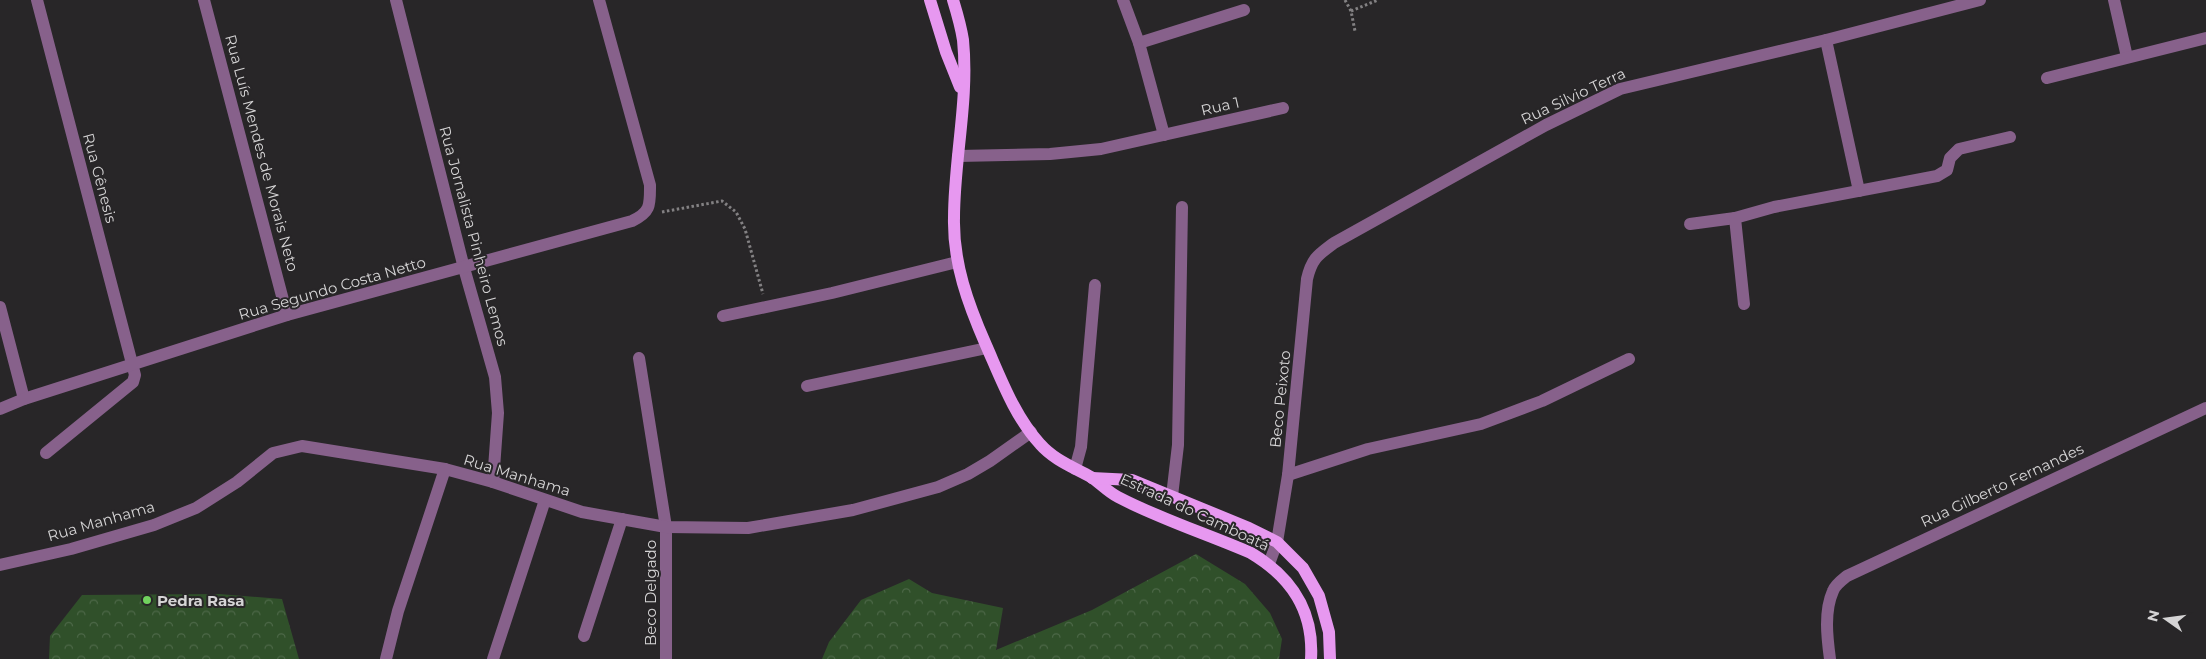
<svg xmlns="http://www.w3.org/2000/svg" width="2206" height="659" font-family="Montserrat,sans-serif">
	<style>
		.forest { fill: url(#forest-crowns) }
		.lines { fill: none; stroke-linecap: round; stroke-linejoin: round }
		.path { stroke: #838183; stroke-width: 3; stroke-dasharray: 2.5 2.5; stroke-linecap: butt }
		.minor { stroke: #87618b; stroke-width: 12 }
		.major { stroke: #e798f0; stroke-width: 12 }
		.poi-dot { fill: #71d25e; stroke: #282628; stroke-width: 2 }
		.labels { text-anchor: middle; dominant-baseline: central; stroke-width: 4; stroke-linejoin: round; paint-order: stroke }
		.street-label { font-size: 15px; fill: #d5d4d5; stroke: #282628 }
		.poi-label { font-size: 15px; font-weight: bold; fill: #d5d4d5; stroke: #282628; text-anchor: start }
	</style>
	<defs>
		<pattern id="forest-crowns" width="20" height="18" patternUnits="userSpaceOnUse" patternTransform="scale(1.25)"><rect width="20" height="18" fill="#30502a"/><path d="M2 6a3 3 0 1 1 6 0M12 15a3 3 0 1 1 6 0" fill="none" stroke="#4d6848"/></pattern>
	</defs>
	<rect width="100%" height="100%" fill="#282628"/>
	<g class="forest">
		<polygon points="1196,554 1245,584 1270,613 1282,639 1279,659 822,659 829,642 861,600 909,579 932,593 1003,608 996,650 1092,610"/>
		<polygon points="219,594 282,599 299,659 49,659 50,636 82,595"/>
	</g>
	<g class="lines">
		<g class="path">
			<polyline points="1345,0 1351,11 1355,31"/>
			<polyline points="1351,11 1378,0"/>
			<polyline points="662,212 722,201 736,212 745,229 763,294"/>
		</g>
		<g class="minor">
			<polyline points="37,0 135,375 133,382 46,453"/>
			<polyline points="204,0 287,315"/>
			<polyline points="396,0 464,268 495,377 498,413 493,482"/>
			<polyline points="1123,0 1139,43 1164,135"/>
			<polyline points="2114,0 2127,57"/>
			<polyline points="1826,40 1859,191"/>
			<polyline points="1139,43 1244,10"/>
			<polyline points="2047,78 2206,38"/>
			<polyline points="958,156 1050,154 1101,149 1283,108"/>
			<polyline points="1690,224 1735,218"/>
			<polyline points="1744,304 1735,218 1774,207 1937,176 1947,170 1950,158 1959,149 2010,137"/>
			<polyline points="0,307 24,399"/>
			<polyline points="723,316 832,293 957,262"/>
			<polyline points="639,358 666,527 666,659"/>
			<polyline points="807,386 987,348"/>
			<path d="M0,409L24,399L287,315L632,221C651,212 650,205 650,185L599,0"/>
			<polyline points="1075,469 1081,447 1095,285"/>
			<polyline points="1288,475 1368,449 1481,424 1542,401 1629,359"/>
			<polyline points="1172,496 1178,445 1182,207"/>
			<path d="M1269,564L1277,542L1288,475L1307,279C1312,258 1318,255 1334,243L1546,125L1620,89L1826,40L1980,0"/>
			<polyline points="0,565 71,549 154,525 196,508 237,482 273,453 302,446 445,469 493,482 582,512 666,527 748,528 853,510 938,487 968,474 990,461 1031,432"/>
			<polyline points="584,636 622,519"/>
			<polyline points="386,659 398,611 445,469"/>
			<polyline points="493,659 545,500"/>
			<path d="M1830,659C1827,637 1824,611 1833,591C1835,585 1842,580 1847,576L2206,408"/>
		</g>
		<g class="major">
			<polyline points="930,0 946,52 960,87"/>
			<path d="M953,0C957,13 961,27 963,40C969,100 954,159 954,218C953,263 968,304 986,345C1001,379 1015,417 1040,444C1054,460 1073,467 1091,477C1100,483 1108,492 1118,497C1160,519 1207,534 1251,553C1291,577 1314,610 1311,659"/>
			<polyline points="1092,478 1132,480 1249,528 1277,542 1303,568 1319,596 1329,632 1330,659"/>
		</g>
	</g>
	<circle class="poi-dot" cx="147" cy="600" r="5"/>
	<g class="labels">
		<g class="street-label">
			<text transform="translate(1573 96) rotate(-25)">Rua Silvio Terra</text>
			<text transform="translate(1220 106) rotate(-13)">Rua 1</text>
			<text transform="translate(262 153) rotate(75)">Rua Luís Mendes de Morais Neto</text>
			<text transform="translate(100 178) rotate(75)">Rua Gênesis</text>
			<text transform="translate(474 236) rotate(75)">Rua Jornalista Pinheiro Lemos</text>
			<text transform="translate(332 288) rotate(-16)">Rua Segundo Costa Netto</text>
			<text transform="translate(1280 399) rotate(-84)">Beco Peixoto</text>
			<text transform="translate(517 475) rotate(17)">Rua Manhama</text>
			<text transform="translate(2002 485) rotate(-25)">Rua Gilberto Fernandes</text>
			<text transform="translate(1195 512) rotate(25)">Estrada do Camboatá</text>
			<text transform="translate(101 521) rotate(-16)">Rua Manhama</text>
			<text transform="translate(650 593) rotate(-90)">Beco Delgado</text>
		</g>
		<g class="poi-label">
			<text x="157" y="600">Pedra Rasa</text>
		</g>
	</g>
	<g transform="translate(2166 619) rotate(284)" stroke="#282628" stroke-width="4" paint-order="stroke">
	<path d="M0-4L9 19L0 12L-9 19Z" fill="#d5d4d5"/>
	<text y="-8" font-size="14" font-weight="bold" text-anchor="middle" fill="#d5d4d5">N</text>
	</g>
</svg>
